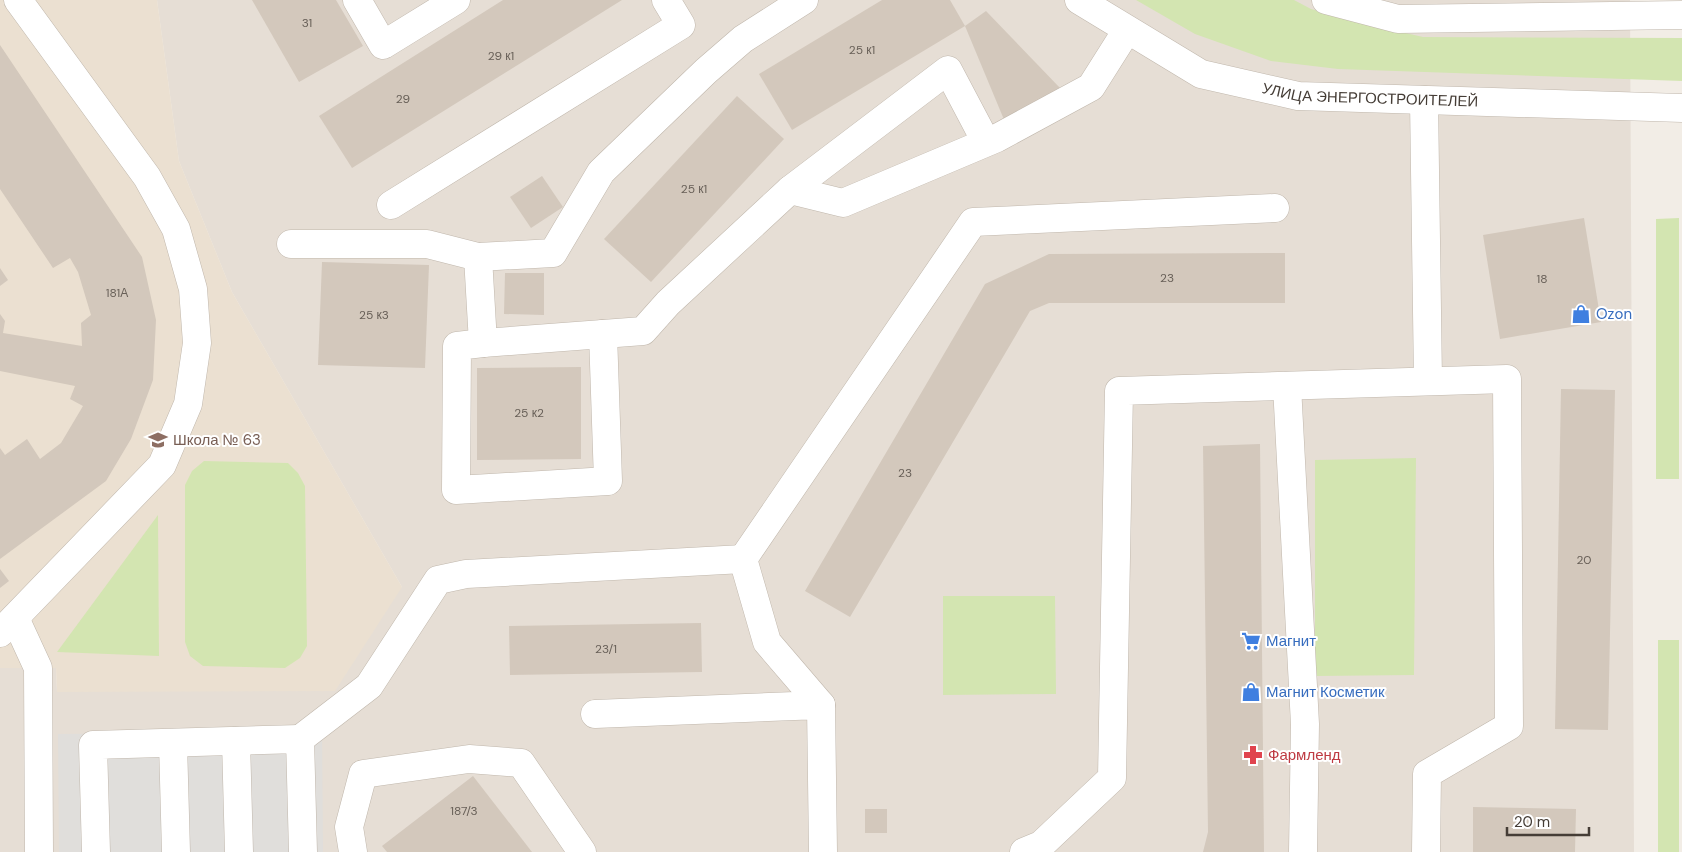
<svg xmlns="http://www.w3.org/2000/svg" width="1682" height="852" font-family="'DM Sans',sans-serif">
	<style>
		.residential { fill: #e6ded5 }
		.education { fill: #ebe0d1 }
		.green { fill: #d3e5b1 }
		.parking { fill: #e0dedb }
		.building { fill: #d3c8bc }
		.lines { fill: none; stroke-linecap: round; stroke-linejoin: round }
		.minor-casing { stroke: #c0b7ac; stroke-width: 29 }
		.minor { stroke: #fff; stroke-width: 28 }
		.labels { text-anchor: middle; dominant-baseline: central; stroke-width: 4; stroke-linejoin: round; paint-order: stroke }
		.number-label { font-size: 12px; fill: #686058 }
		.street-label { font-size: 15px; fill: #453d36; stroke: #fff }
		.shop-label { font-size: 15px; fill: #366cbe; stroke: #fff; text-anchor: start }
		.education-label { font-size: 15px; fill: #785e54; stroke: #fff; text-anchor: start }
		.health-label { font-size: 15px; fill: #be3a42; stroke: #fff; text-anchor: start }
	</style>
	<rect width="100%" height="100%" fill="#f2ede6"/>
	<polygon class="residential" points="157,0 1630,0 1634,852 0,852 0,668 56,668 57,692 402,587 232,292 179,161"/>
	<polygon class="education" points="0,0 157,0 179,161 232,292 402,587 335,691 57,692 56,668 0,668"/>
	<g class="green">
		<polygon points="1136,0 1294,0 1311,9 1362,23 1423,37 1682,38 1682,81 1338,69 1271,61 1195,34"/>
		<polygon points="1679,218 1679,479 1656,479 1656,219"/>
		<polygon points="1416,458 1414,675 1315,676 1315,460"/>
		<polygon points="204,461 288,463 298,473 305,486 307,646 300,658 285,668 203,666 190,656 185,642 185,485 192,471"/>
		<polygon points="158,515 159,656 57,652"/>
		<polygon points="943,596 1055,596 1056,694 943,695"/>
		<rect x="1658" y="640" width="21" height="212"/>
	</g>
	<polygon class="parking" points="322,732 323,852 59,852 58,734"/>
	<g class="building">
		<polygon points="252,0 336,0 363,46 299,82"/>
		<polygon points="503,0 622,0 352,168 319,116"/>
		<polygon points="882,0 950,0 965,26 792,130 759,74"/>
		<polygon points="986,11 1061,89 1005,122 965,26"/>
		<polygon points="0,45 142,257 156,320 153,380 131,439 106,481 0,559 0,448 5,455 27,439 40,459 61,443 83,406 70,399 75,386 0,371 0,314 5,321 3,333 82,346 81,323 91,315 78,272 70,258 53,268 0,189"/>
		<polygon points="737,96 784,139 651,282 604,239"/>
		<polygon points="542,176 563,207 531,228 510,197"/>
		<polygon points="1584,218 1601,322 1500,339 1483,235"/>
		<polygon points="1285,253 1285,303 1049,303 1030,311 850,617 805,591 985,284 1049,254"/>
		<polygon points="322,262 429,265 425,368 318,365"/>
		<polygon points="0,268 8,280 0,286"/>
		<polygon points="505,273 544,273 544,315 504,314"/>
		<polygon points="581,367 581,459 477,460 477,368"/>
		<polygon points="1561,389 1615,390 1608,730 1555,729"/>
		<polygon points="1260,444 1264,852 1203,852 1208,832 1203,446"/>
		<polygon points="0,569 9,581 0,588"/>
		<polygon points="701,623 702,672 510,675 509,626"/>
		<polygon points="473,776 532,852 387,852 382,846"/>
		<polygon points="1473,807 1576,809 1575,852 1473,852"/>
		<rect x="865" y="809" width="22" height="24"/>
	</g>
	<g class="lines">
		<g class="minor-casing">
			<g id="minor">
				<polyline points="357,0 383,45 456,0"/>
				<polyline points="804,0 743,39 706,71 601,172 553,253 478,257 483,343 643,331 668,303 790,190 948,70 986,142"/>
				<path id="s1" d="M1079,0L1201,74L1298,96L1682,108"/>
				<polyline points="1326,0 1398,19 1682,15"/>
				<polyline points="1424,100 1428,381"/>
				<polyline points="790,190 843,203 997,138 1091,87 1127,30"/>
				<polyline points="391,205 681,25 666,0"/>
				<polyline points="291,244 427,244 478,257"/>
				<polyline points="483,343 457,346 456,490 608,481 603,334"/>
				<polyline points="1287,386 1305,724 1303,852"/>
				<polyline points="15,618 38,668 39,852"/>
				<polyline points="0,633 162,465 188,404 197,343 193,289 176,229 147,177 18,0"/>
				<polyline points="821,705 767,642 743,559 973,222 1275,208"/>
				<polyline points="595,714 821,705 823,852"/>
				<polyline points="300,739 369,686 438,580 466,574 743,559"/>
				<polyline points="236,741 239,852"/>
				<polyline points="173,743 176,852"/>
				<polyline points="96,852 93,745 300,739 303,852"/>
				<polyline points="353,852 349,827 363,774 469,759 521,763 582,852"/>
				<polyline points="1024,852 1041,845 1112,778 1119,391 1507,379 1509,726 1427,774 1426,852"/>
			</g>
		</g>
		<use href="#minor" class="minor"/>
	</g>
	<defs>
		<g id="shop-bare" transform="scale(1.5)"><path d="M-5-2.5h2.3a2.7 3.5 0 0 1 5.4 0H5L5.5 6h-11ZM-1.5-2.5h3a1.5 2.3 0 0 0-3 0Z" fill="#3f7fe0" stroke="#fff" stroke-width="2.5" paint-order="stroke"/></g>
		<g id="school-bare" transform="scale(1.5)"><path d="M0-5L7-2L0 1L-7-2ZM-4 1L0 2.5L4 1V4Q0 6-4 4Z" fill="#8d6e63" stroke="#fff" stroke-width="2.5" paint-order="stroke"/></g>
		<g id="supermarket-bare" transform="scale(1.5)"><path d="M-6-5.5h2.5l.6 2H6L4.5 2H-2.5L-4.4-4H-6ZM-1.5 3.2a1.3 1.3 0 1 0 .1 0ZM3 3.2a1.3 1.3 0 1 0 .1 0Z" fill="#3f7fe0" stroke="#fff" stroke-width="2.5" paint-order="stroke"/></g>
		<g id="pharmacy-bare" transform="scale(1.5)"><path d="M-2-6h4v4h4v4h-4v4h-4v-4h-4v-4h4Z" fill="#e0444e" stroke="#fff" stroke-width="2.5" paint-order="stroke"/></g>
	</defs>
	<g fill-rule="evenodd">
		<use href="#shop-bare" x="1581" y="314"/>
		<use href="#school-bare" x="158" y="440"/>
		<use href="#supermarket-bare" x="1251" y="641"/>
		<use href="#shop-bare" x="1251" y="692"/>
		<use href="#pharmacy-bare" x="1253" y="755"/>
	</g>
	<g class="labels">
		<g class="number-label">
			<text x="307" y="23">31</text>
			<text x="862" y="50">25 к1</text>
			<text x="501" y="56">29 к1</text>
			<text x="403" y="99">29</text>
			<text x="694" y="189">25 к1</text>
			<text x="1167" y="278">23</text>
			<text x="1542" y="279">18</text>
			<text x="117" y="293">181А</text>
			<text x="374" y="315">25 к3</text>
			<text x="529" y="413">25 к2</text>
			<text x="905" y="473">23</text>
			<text x="1584" y="560">20</text>
			<text x="606" y="649">23/1</text>
			<text x="464" y="811">187/3</text>
		</g>
		<g class="street-label">
			<text stroke="none"><textPath href="#s1" startOffset="314">УЛИЦА ЭНЕРГОСТРОИТЕЛЕЙ</textPath></text>
		</g>
		<g class="shop-label">
			<text x="1596" y="314">Ozon</text>
			<text x="1266" y="641">Магнит</text>
			<text x="1266" y="692">Магнит Косметик</text>
		</g>
		<g class="education-label">
			<text x="173" y="440">Школа № 63</text>
		</g>
		<g class="health-label">
			<text x="1268" y="755">Фармленд</text>
		</g>
	</g>
	<path d="M1507 827v8h82v-8" fill="none" stroke="#453d36" stroke-width="2.5"/>
	<text x="1514" y="827" font-size="15" fill="#453d36" stroke="#ffffff" stroke-width="4" paint-order="stroke">20 m</text>
</svg>
